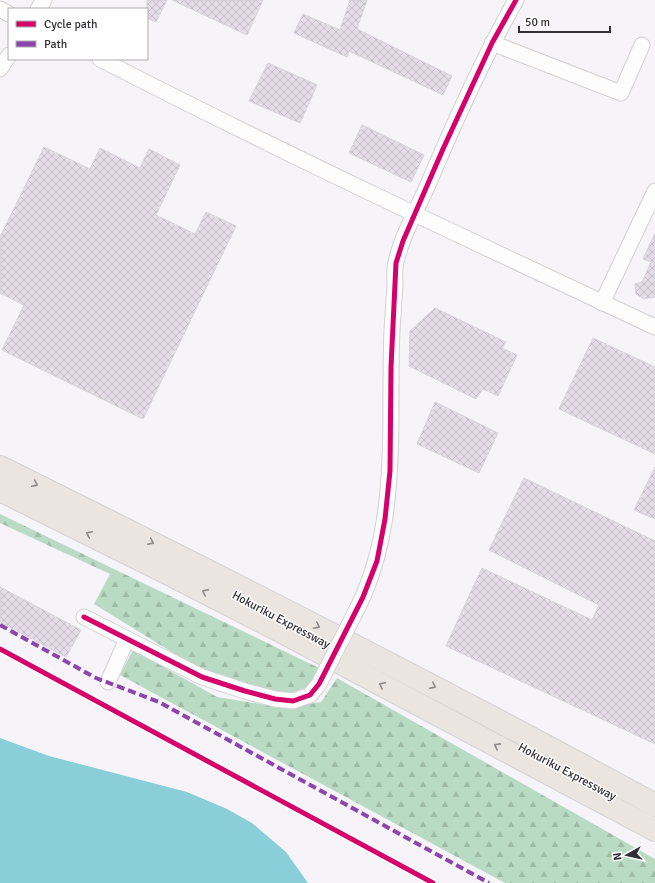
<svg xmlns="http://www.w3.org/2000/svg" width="655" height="883" font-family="Signika,sans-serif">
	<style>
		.forest { fill: url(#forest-firs) }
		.water { fill: #8aceda }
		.building { fill: url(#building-cross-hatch); stroke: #d6d4d8 }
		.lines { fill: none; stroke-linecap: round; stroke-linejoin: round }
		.minor-casing { stroke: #d2d0d4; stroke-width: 17 }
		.highway-casing { stroke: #d3d2d4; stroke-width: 24 }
		.minor { stroke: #fefdfe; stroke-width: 15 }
		.highway { stroke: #ebe5df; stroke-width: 22 }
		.minor-bridge-casing { stroke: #d2d0d4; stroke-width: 17; stroke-linecap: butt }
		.minor-bridge { stroke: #fefdfe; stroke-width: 15 }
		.quiet { stroke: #8e44ad; stroke-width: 4; stroke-dasharray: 8 4; stroke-linecap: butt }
		.cycleway-casing { stroke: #fff; stroke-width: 8 }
		.cycleway { stroke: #d6006c; stroke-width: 5 }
		.oneway { stroke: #8e8a8a }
		.labels { text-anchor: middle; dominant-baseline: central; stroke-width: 3; stroke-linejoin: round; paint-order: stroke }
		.street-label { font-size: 12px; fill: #323034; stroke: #fff }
	</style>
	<defs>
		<pattern id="forest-firs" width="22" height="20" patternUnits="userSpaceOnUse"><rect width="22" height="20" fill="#b9dbc4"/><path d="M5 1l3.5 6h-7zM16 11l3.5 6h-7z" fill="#a0bca9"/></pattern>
		<pattern id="building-cross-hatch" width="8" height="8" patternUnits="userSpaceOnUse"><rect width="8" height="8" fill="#e4dce7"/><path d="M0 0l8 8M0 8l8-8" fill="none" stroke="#c4bdc7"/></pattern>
	</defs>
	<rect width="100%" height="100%" fill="#f6f4f9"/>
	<g class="forest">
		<polygon points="0,514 319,668 312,683 300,693 282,694 204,672 94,604 110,574 0,523"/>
		<polygon points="133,650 217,697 285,708 321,702 337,678 655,859 655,883 505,883 120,675"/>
	</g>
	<polygon class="water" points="0,738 49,756 187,792 227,809 252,823 286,852 308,883 0,883"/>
	<g class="building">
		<polygon points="147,0 167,0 156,22 147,18"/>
		<polygon points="172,0 263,0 247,35"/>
		<polygon points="350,0 367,0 357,29 452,76 443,95 349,51 347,57 294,33 303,14 340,30"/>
		<polygon points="268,63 317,85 300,123 249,101"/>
		<polygon points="362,125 424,155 411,182 349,153"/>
		<polygon points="44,147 90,169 100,148 140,168 149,149 180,165 156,215 195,234 206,212 236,226 143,419 2,350 24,305 0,293 0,237"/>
		<polygon points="655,233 655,297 644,299 636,294 635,284 642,282 651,262 643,259"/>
		<polygon points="435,308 506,342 502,348 517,355 498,396 483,389 476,399 409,366 410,331"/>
		<polygon points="593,338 655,367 655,454 559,409"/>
		<polygon points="435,402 498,433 479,473 417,444"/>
		<polygon points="655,467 655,519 634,510"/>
		<polygon points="524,478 655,541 655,744 446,646 482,568 592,620 599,605 489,550"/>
		<polygon points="0,587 81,630 66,657 0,622"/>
	</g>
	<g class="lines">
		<g class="minor-casing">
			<g id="minor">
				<polyline points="0,9 9,14"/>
				<polyline points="38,9 44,0"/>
				<polyline points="492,43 621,93 642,45"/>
				<path d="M100,59C283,153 469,240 655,327"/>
				<polyline points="0,69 9,55"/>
				<polyline points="602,303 655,191"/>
				<path d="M355,613C401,526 388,424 392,330C393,315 394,299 395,284C395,277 394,269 396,262C402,236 416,211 427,187C454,123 482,60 516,0"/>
				<polyline points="84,617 202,677 245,691 275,699 293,701 310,695 319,684"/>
				<polyline points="108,682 127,639"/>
			</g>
		</g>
		<g class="highway-casing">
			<g id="highway">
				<path d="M0,467C220,576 440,687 655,805"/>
				<polyline points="0,490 169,574 288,635 655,830"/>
			</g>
		</g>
		<use href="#minor" class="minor"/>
		<use href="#highway" class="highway"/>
		<g class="minor-bridge-casing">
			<polyline id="minor-bridge" points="319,684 355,613"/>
		</g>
		<use href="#minor-bridge" class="minor-bridge"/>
		<polyline class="quiet" points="0,625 96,678 159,702 489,883"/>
		<g class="cycleway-casing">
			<g id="cycleway">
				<polyline points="84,617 202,677 245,691 275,699 293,701 310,695 319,684 363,597 377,561 385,519 390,471 391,367 396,263 403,241 443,149 492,43 516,0"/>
				<polyline points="0,649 433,883"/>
			</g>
		</g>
		<use href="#cycleway" class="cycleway"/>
	</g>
	<defs><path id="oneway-chevron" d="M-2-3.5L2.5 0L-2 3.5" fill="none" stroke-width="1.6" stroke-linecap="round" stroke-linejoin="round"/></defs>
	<g class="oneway">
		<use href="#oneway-chevron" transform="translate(35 484) rotate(26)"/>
		<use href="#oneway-chevron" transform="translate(89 534) rotate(-154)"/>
		<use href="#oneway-chevron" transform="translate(151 542) rotate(26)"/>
		<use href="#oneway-chevron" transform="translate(205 592) rotate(-153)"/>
		<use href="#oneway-chevron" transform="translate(317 626) rotate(27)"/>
		<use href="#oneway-chevron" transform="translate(382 685) rotate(-152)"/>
		<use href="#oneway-chevron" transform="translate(433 686) rotate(27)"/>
		<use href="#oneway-chevron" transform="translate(497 746) rotate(-152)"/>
	</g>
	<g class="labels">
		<g class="street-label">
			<text transform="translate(281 620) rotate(28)">Hokuriku Expressway</text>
			<text transform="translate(567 772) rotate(28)">Hokuriku Expressway</text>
		</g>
	</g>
	<rect x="8" y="8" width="140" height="52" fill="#ffffff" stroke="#adacae"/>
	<rect x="16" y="21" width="20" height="6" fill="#d6006c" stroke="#adacae"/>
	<text x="44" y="28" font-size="12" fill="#323034">Cycle path</text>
	<rect x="16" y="41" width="20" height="6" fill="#8e44ad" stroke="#adacae"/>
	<text x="44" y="48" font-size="12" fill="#323034">Path</text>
	<g transform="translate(627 855) rotate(262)" stroke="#ffffff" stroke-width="3" paint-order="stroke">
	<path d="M0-3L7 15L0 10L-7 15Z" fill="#323034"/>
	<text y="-6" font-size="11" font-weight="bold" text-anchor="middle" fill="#323034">N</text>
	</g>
	<path d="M519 26v6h91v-6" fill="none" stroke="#323034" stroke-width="2"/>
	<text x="525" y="26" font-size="12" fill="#323034" stroke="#ffffff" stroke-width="3" paint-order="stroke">50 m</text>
</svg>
